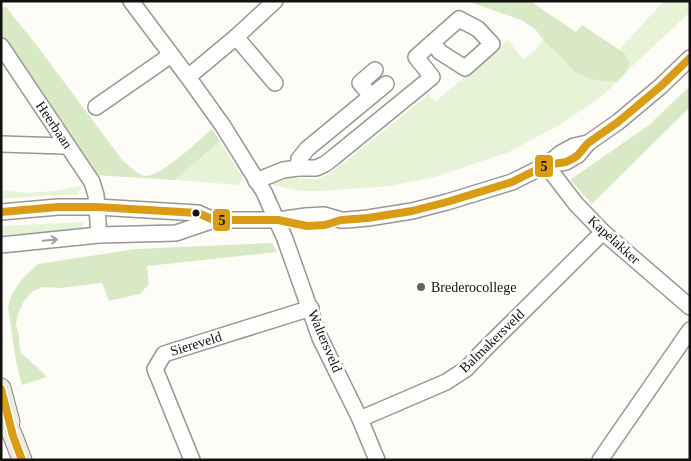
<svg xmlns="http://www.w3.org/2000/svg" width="691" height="461" font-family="'Times New Roman',serif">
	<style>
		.green { fill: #e7f3d7 }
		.forest { fill: #d8eac5 }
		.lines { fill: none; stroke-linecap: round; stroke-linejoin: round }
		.minor-casing { stroke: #979795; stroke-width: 18 }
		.major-casing { stroke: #858482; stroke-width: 21 }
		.minor { stroke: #fffffe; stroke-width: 15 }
		.major { stroke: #ede9dc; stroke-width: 19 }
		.bus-1-casing { stroke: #fff; stroke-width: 11 }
		.bus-1 { stroke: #da9c14; stroke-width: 8 }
		.oneway { stroke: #a0a09f }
		.bus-dot { fill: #111; stroke: #fff; stroke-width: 2 }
		.poi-dot { fill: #646362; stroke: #fff; stroke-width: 2 }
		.labels { text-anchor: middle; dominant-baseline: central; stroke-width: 5; stroke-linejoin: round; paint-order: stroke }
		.street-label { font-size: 14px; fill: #111; stroke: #fff }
		.poi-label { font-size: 14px; fill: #111; stroke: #fff; text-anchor: start }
		.line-badge { stroke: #fff; stroke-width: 2 }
		.pale-badge-label { font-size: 14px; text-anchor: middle; font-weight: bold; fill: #111 }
	</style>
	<rect width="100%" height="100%" fill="#fdfcf7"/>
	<g class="green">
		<path d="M664,1H690V12L627,71C629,62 627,55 619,50Z"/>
		<polygon points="543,39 562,60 594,80 617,82 602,96 561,124 509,152 435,177 390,186 321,191 301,191 273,185 272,182 286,178 317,179 329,174 345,162 429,94 435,102 508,40 523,59 535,51"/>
		<polygon points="220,141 243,179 238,185 175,180"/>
		<polygon points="84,185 76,195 39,196 1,199 1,190 26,193 55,191"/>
		<polygon points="85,222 80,230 1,241 1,226"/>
	</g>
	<g class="forest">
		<path d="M467,1H530L576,32L582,25L624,53C634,66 626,73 617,82L594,80L576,73L546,43L535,29L523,21L510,16Z"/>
		<path d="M6,7L38,47L123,161C129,166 138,175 146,176C162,176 199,140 212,129L220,141L175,180L94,175L1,39V9Z"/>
		<polygon points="690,86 690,107 592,204 570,180 649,125"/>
		<polygon points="272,243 277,252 147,266 149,284 140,294 109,301 102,283 60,288 43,287 33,291 24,301 18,314 16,324 19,335 19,342 21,353 37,367 47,377 22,385 17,367 8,307 12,294 22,279 38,264 135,249"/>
	</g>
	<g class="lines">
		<g class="minor-casing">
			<g id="minor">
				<polyline points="131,1 188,77 223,126 264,192 285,239 320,338 360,419 377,460"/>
				<polyline points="236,37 275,1"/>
				<polyline points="1,46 92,182 96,195 99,235"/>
				<polyline points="188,77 236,37 275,83"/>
				<polyline points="371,96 360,83 375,70"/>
				<polyline points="96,107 171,55"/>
				<polyline points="1,144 64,146 67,145"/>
				<polyline points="553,164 566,162 578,155 588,143 618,122 661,86 690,58"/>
				<polyline points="546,165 576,204 603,232 690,307"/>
				<polyline points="298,168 299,159 307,149 386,84"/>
				<polyline points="256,181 283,170 298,168 316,168 325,164 334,157 432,77 416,57 459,19 478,29 492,44 465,68 440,52 433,43"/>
				<polyline points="1,212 58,207 97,207 198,213 214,220"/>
				<polyline points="1,245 99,235 176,233 214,220 278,220 306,216 324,215 341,220 347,220 368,218 412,211 447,202 512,182 546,165 561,153 574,146 588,143"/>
				<polyline points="360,419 446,382 466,369 484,350 603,232"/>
				<polyline points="192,460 155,369 164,354 311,308"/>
				<polyline points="600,460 690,330"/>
			</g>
		</g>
		<g class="major-casing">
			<g id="major">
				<polyline points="1,388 10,422"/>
				<polyline points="1,411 13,436 22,460"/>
			</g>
		</g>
		<use href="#minor" class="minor"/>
		<use href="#major" class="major"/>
		<g class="bus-1-casing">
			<g id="bus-1">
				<polyline points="1,212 58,207 97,207 198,213 214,220 278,220 307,226 325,225 341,220 368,218 412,211 447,202 512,182 546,165 566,162 574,158 578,155 588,143 618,122 661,86 690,58"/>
				<polyline points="1,389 13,436 22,460"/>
			</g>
		</g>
		<use href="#bus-1" class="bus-1"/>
	</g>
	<defs><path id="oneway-shaft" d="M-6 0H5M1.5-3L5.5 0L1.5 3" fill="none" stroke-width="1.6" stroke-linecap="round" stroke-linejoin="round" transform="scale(1.25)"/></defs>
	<use class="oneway" href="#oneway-shaft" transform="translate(50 240) rotate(-5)"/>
	<circle class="bus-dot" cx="196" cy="213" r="4.5"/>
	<circle class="poi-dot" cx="421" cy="287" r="5"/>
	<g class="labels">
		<g class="street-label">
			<text transform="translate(54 125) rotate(56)">Heerbaan</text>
			<text transform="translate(614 240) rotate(42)">Kapelakker</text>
			<text transform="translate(325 341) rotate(67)">Waltersveld</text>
			<text transform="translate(492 341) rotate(-44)">Balmakersveld</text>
			<text transform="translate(196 344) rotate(-17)">Siereveld</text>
		</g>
		<g class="poi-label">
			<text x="431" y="287">Brederocollege</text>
		</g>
	</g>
	<g class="line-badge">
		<rect x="534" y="154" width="20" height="24" rx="5" fill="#da9c14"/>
		<rect x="212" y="208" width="19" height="24" rx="5" fill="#da9c14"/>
	</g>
	<g class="pale-badge-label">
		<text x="544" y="171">5</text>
		<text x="222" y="225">5</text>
	</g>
	<rect width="691" height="461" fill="none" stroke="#111111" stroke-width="5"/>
</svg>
